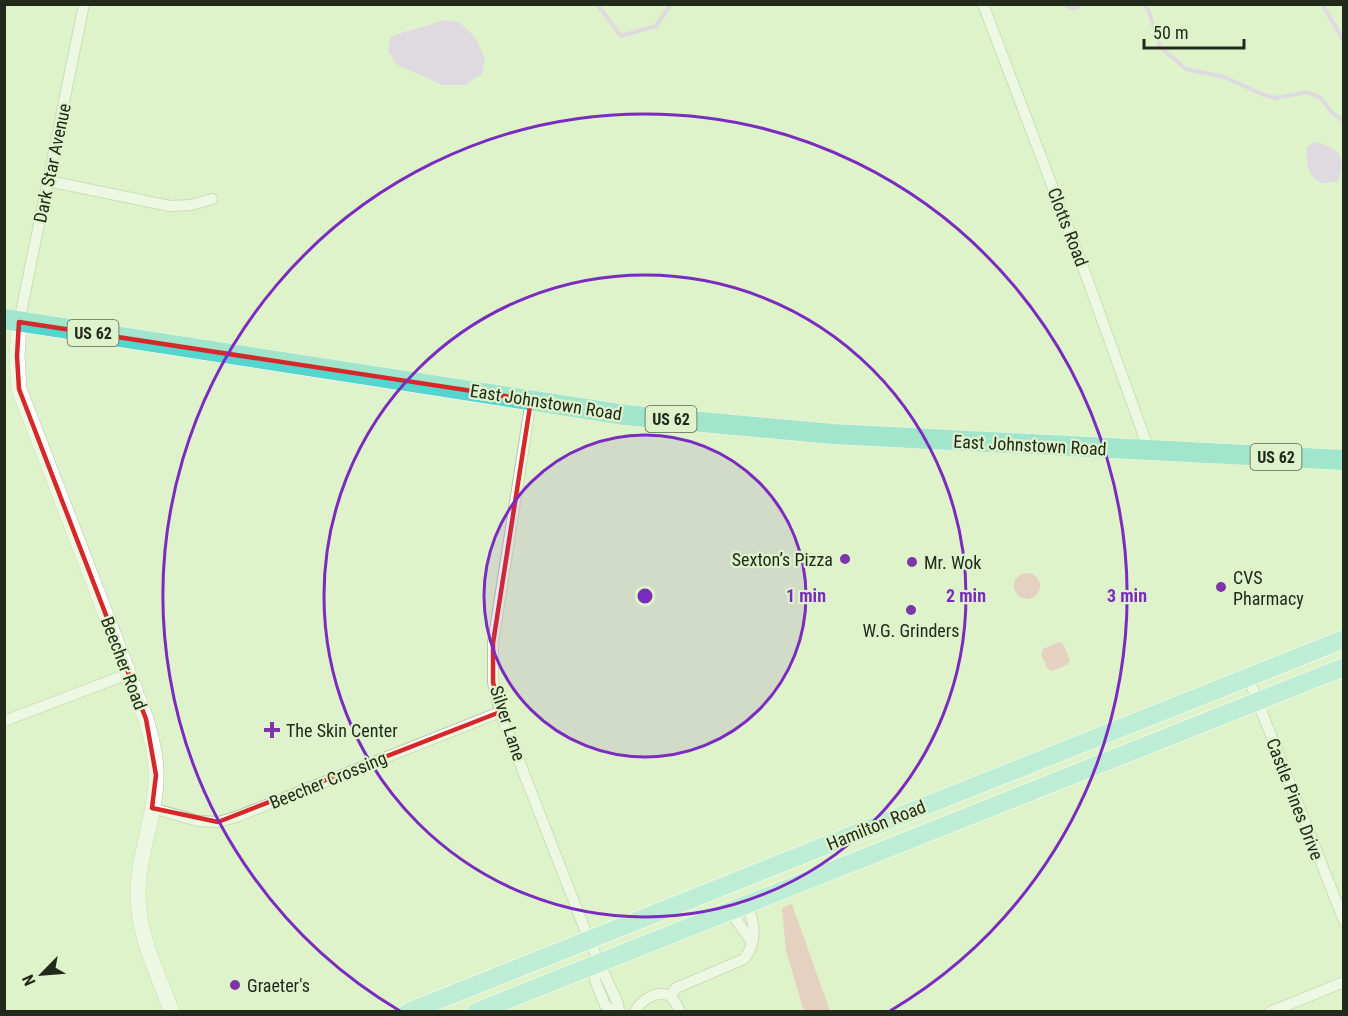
<svg xmlns="http://www.w3.org/2000/svg" width="1348" height="1016" font-family="'Roboto Condensed',sans-serif">
	<style>
		.green { fill: #eea8b2 }
		.water { fill: #debdf9 }
		.lines { fill: none; stroke-linecap: round; stroke-linejoin: round }
		.stream { stroke: #debdf9; stroke-width: 4 }
		.street-casing { stroke: #b3c6a0; stroke-width: 12 }
		.secondary-casing { stroke: #b3c6a0; stroke-width: 16 }
		.primary-casing { stroke: #fff; stroke-width: 20 }
		.highway-casing { stroke: #fff; stroke-width: 21 }
		.street { stroke: #fff; stroke-width: 10 }
		.secondary { stroke: #fff; stroke-width: 15 }
		.primary { stroke: #98e6e2; stroke-width: 18 }
		.highway { stroke: #54d5ce; stroke-width: 20 }
		.marked { fill: none; stroke: #d62828; stroke-width: 4.5; stroke-linejoin: round }
		.ring { fill: none; stroke: #7b2cbf; stroke-width: 3 }
		.poi-dot { fill: #7d35a8; stroke: #def3cb; stroke-width: 2 }
		.labels { text-anchor: middle; dominant-baseline: central; stroke-width: 4.5; stroke-linejoin: round; paint-order: stroke }
		.shield { fill: #def3cb; stroke: #5a6650; stroke-width: 1.5 }
		.shield-label { font-size: 16px; font-weight: bold; fill: #222a1b }
		.street-label { font-size: 18px; fill: #222a1b; stroke: #def3cb }
		.poi-label { font-size: 18px; fill: #222a1b; stroke: #def3cb; text-anchor: start }
		.centre { fill: #7b2cbf; stroke: #def3cb; stroke-width: 3 }
		.ring-label { font-size: 18px; text-anchor: middle; font-weight: bold; fill: #7b2cbf; stroke: #def3cb; stroke-width: 4.5; stroke-linejoin: round; paint-order: stroke }
	</style>
	<rect width="100%" height="100%" fill="#def3cb"/>
	<g class="green">
		<circle cx="1027" cy="586" r="13"/>
		<polygon points="1059,642 1063,644 1070,660 1067,665 1052,671 1047,668 1041,654 1043,649"/>
		<polygon points="792,904 830,1011 804,1011 786,951 782,908"/>
	</g>
	<g class="water">
		<polygon points="446,20 459,22 475,37 485,59 482,74 465,85 442,85 396,64 388,51 391,37 404,32"/>
		<path d="M1316,142C1340,149 1347,157 1338,181C1333,182 1326,184 1322,183C1307,178 1306,160 1307,147Z"/>
	</g>
	<g class="lines">
		<g class="stream">
			<polyline points="597,4 621,36 656,26 671,4"/>
			<path d="M1065,4C1071,10 1076,8 1082,4"/>
			<polyline points="1143,4 1148,9 1160,47 1186,69 1224,77 1264,95 1276,98 1307,92 1321,98 1332,113 1344,121"/>
			<polyline points="1322,4 1344,41"/>
		</g>
		<g class="street-casing">
			<g id="street">
				<polyline points="983,4 1083,267 1149,450"/>
				<polyline points="48,181 170,206 191,205 212,199"/>
				<polyline points="19,322 84,4"/>
				<polyline points="531,400 493,643 493,682 500,712 589,940 618,1004 619,1012"/>
				<polyline points="1248,677 1344,921"/>
				<polyline points="4,721 128,674"/>
				<polyline points="152,808 198,821 218,822 236,817 500,712"/>
				<polyline points="730,911 752,942"/>
				<polyline points="598,963 595,980 605,1005 614,1012"/>
				<path d="M670,996L676,988L744,959C757,943 756,922 746,905"/>
				<path d="M635,1012C640,1001 656,990 668,995C675,998 677,1006 680,1012"/>
				<polyline points="1270,1012 1344,982"/>
			</g>
		</g>
		<g class="secondary-casing">
			<path id="secondary" d="M19,322L17,356L19,389L146,719C151,737 156,755 156,774C157,813 137,855 138,897C139,937 158,975 172,1012"/>
		</g>
		<g class="primary-casing">
			<g id="primary">
				<polyline points="408,1012 1344,639"/>
				<polyline points="476,1012 1344,667"/>
			</g>
		</g>
		<g class="highway-casing">
			<polyline id="highway" points="4,319 625,415 833,434 1344,460"/>
		</g>
		<use href="#street" class="street"/>
		<use href="#secondary" class="secondary"/>
		<use href="#primary" class="primary"/>
		<use href="#highway" class="highway"/>
	</g>
	<path d="M0 0H1348V1016H0ZM19,322L531,400L493,643V682L500,712L218,822L152,808L156,775L146,719L19,389L17,356Z" fill="#def3cb" fill-opacity=".55" fill-rule="evenodd"/>
	<path class="marked" d="M19,322L531,400L493,643V682L500,712L218,822L152,808L156,775L146,719L19,389L17,356Z"/>
	<circle cx="645" cy="596" r="161" fill="#7b2cbf" fill-opacity=".12"/>
	<g class="ring">
		<circle cx="645" cy="596" r="161"/>
		<circle cx="645" cy="596" r="321"/>
		<path d="M400 1011A482 482 0 1 1 890 1011"/>
	</g>
	<g class="poi-dot">
		<circle cx="845" cy="559" r="6"/>
		<circle cx="912" cy="562" r="6"/>
		<circle cx="1221" cy="587" r="6"/>
		<circle cx="911" cy="610" r="6"/>
		<path d="M269 721h6v6h6v6h-6v6h-6v-6h-6v-6h6z"/>
		<circle cx="235" cy="985" r="6"/>
	</g>
	<g class="labels">
		<g class="shield">
			<rect x="67.5" y="320" width="51" height="26" rx="4.5"/>
			<rect x="645.5" y="406" width="51" height="26" rx="4.5"/>
			<rect x="1250.5" y="444" width="51" height="26" rx="4.5"/>
		</g>
		<g class="shield-label">
			<text x="93" y="333">US 62</text>
			<text x="671" y="419">US 62</text>
			<text x="1276" y="457">US 62</text>
		</g>
		<g class="street-label">
			<text transform="translate(52 163) rotate(-78)">Dark Star Avenue</text>
			<text transform="translate(1068 227) rotate(69)">Clotts Road</text>
			<text transform="translate(546 402) rotate(9)">East Johnstown Road</text>
			<text transform="translate(1030 445) rotate(3)">East Johnstown Road</text>
			<text transform="translate(124 663) rotate(69)">Beecher Road</text>
			<text transform="translate(508 723) rotate(72)">Silver Lane</text>
			<text transform="translate(328 780) rotate(-22)">Beecher Crossing</text>
			<text transform="translate(1295 799) rotate(69)">Castle Pines Drive</text>
			<text transform="translate(876 825) rotate(-22)">Hamilton Road</text>
		</g>
		<g class="poi-label">
			<text x="833" y="559" text-anchor="end">Sexton’s Pizza</text>
			<text x="924" y="562">Mr. Wok</text>
			<text x="1233" y="577">CVS<tspan x="1233" dy="21">Pharmacy</tspan></text>
			<text x="911" y="630" text-anchor="middle">W.G. Grinders</text>
			<text x="286" y="730">The Skin Center</text>
			<text x="247" y="985">Graeter's</text>
		</g>
	</g>
	<circle cx="645" cy="596" r="9" class="centre"/>
	<g class="ring-label">
		<text x="806" y="602">1 min</text>
		<text x="966" y="602">2 min</text>
		<text x="1127" y="602">3 min</text>
	</g>
	<rect width="1348" height="1016" fill="none" stroke="#222a1b" stroke-width="12"/>
	<g transform="translate(42 974) rotate(245)" stroke="#def3cb" stroke-width="4.5" paint-order="stroke">
	<path d="M0-4.5L10 22L0 15L-10 22Z" fill="#222a1b"/>
	<text y="-9" font-size="16" font-weight="bold" text-anchor="middle" fill="#222a1b">N</text>
	</g>
	<path d="M1144 39v9h100v-9" fill="none" stroke="#222a1b" stroke-width="3"/>
	<text x="1153" y="39" font-size="18" fill="#222a1b" stroke="#def3cb" stroke-width="4.5" paint-order="stroke">50 m</text>
</svg>
